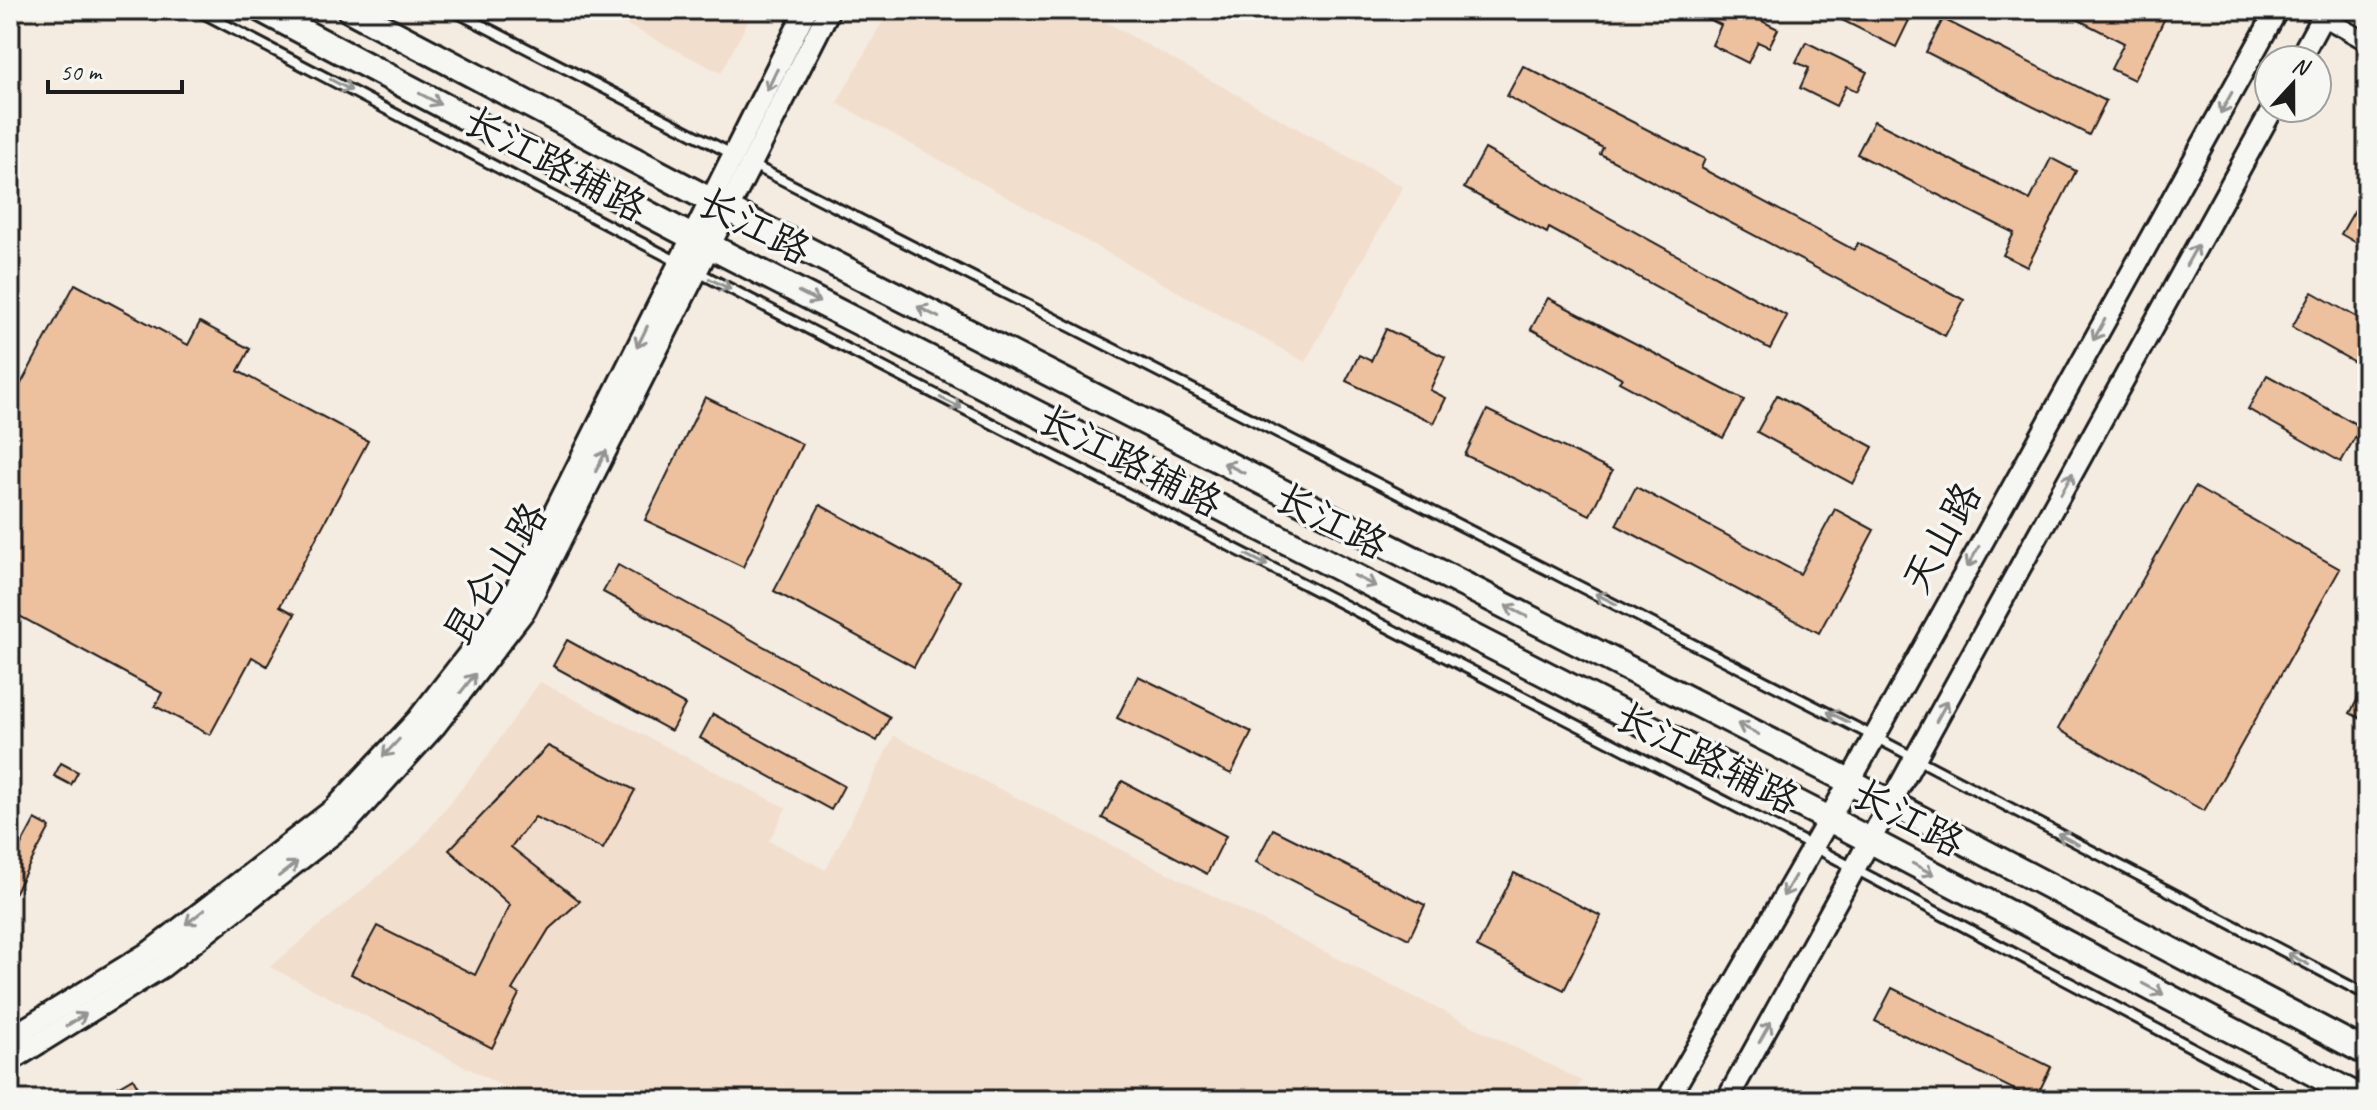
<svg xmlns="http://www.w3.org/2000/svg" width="2377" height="1110" font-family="Caveat,'LXGW WenKai TC',sans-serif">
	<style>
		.built { fill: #f2decd }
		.building { fill: #eec19e; stroke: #1c1c1c; stroke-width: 2 }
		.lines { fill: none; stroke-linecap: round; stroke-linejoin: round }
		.service-casing { stroke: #1c1c1c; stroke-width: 14 }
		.minor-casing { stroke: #1c1c1c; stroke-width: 22 }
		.tertiary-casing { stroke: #1c1c1c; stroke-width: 26 }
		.primary-casing { stroke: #1c1c1c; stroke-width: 30 }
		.service { stroke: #f6f6f2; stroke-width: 8 }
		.minor { stroke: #f6f6f2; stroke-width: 16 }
		.tertiary { stroke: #f6f6f2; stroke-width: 20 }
		.primary { stroke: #f6f6f2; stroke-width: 24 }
		.oneway { stroke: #949492 }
		.labels { text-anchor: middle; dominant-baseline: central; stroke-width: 7; stroke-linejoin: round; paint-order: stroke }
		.street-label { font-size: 40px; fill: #1c1c1c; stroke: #f6f6f2 }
	</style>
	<rect width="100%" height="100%" fill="#f4ebe1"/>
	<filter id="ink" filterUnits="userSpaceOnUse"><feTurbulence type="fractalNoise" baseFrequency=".0125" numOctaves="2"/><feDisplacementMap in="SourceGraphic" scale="16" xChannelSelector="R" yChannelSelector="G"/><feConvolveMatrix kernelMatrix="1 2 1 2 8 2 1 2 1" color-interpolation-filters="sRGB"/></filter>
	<g filter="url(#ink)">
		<g class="built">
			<polygon points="598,10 754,10 721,73"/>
			<polygon points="889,10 1084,10 1403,187 1305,362 837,103"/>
			<polygon points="540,682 786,808 769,841 826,870 894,736 1582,1081 1570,1100 530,1100 270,967 416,845 484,761"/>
		</g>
		<g class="building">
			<polygon points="1690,10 1740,10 1778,29 1769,47 1758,42 1748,63 1712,45 1721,25"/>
			<polygon points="1822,10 1903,10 1912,14 1896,47"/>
			<polygon points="2059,10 2169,10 2134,80 2111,69 2124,43"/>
			<polygon points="1943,19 2106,101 2089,135 1926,52"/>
			<polygon points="1806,42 1867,72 1857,91 1846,86 1836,106 1800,88 1809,68 1796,62"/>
			<polygon points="1523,66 1705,159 1701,168 1854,250 1858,243 1964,300 1945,336 1600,154 1603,148 1507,96"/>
			<polygon points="1874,121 2030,200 2051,158 2076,171 2027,267 2003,255 2014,233 1857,154"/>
			<polygon points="1485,149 1787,316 1770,349 1549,228 1547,233 1464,188"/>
			<polygon points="2367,189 2367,249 2341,234"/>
			<polygon points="75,284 188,345 200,322 250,349 238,371 368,441 280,606 295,614 267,666 252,657 210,735 155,706 162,693 10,611 10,404"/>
			<polygon points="2312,292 2367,323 2367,369 2292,327"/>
			<polygon points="1548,298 1744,400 1723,438 1619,382 1622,378 1531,329"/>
			<polygon points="1386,329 1445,357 1430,390 1446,398 1434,423 1346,381 1359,355 1371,361"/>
			<polygon points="2267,375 2361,427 2341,462 2248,409"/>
			<polygon points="1777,395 1873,447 1853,484 1757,432"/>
			<polygon points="705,397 802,444 743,567 645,520"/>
			<polygon points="1487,410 1612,471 1590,515 1465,455"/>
			<polygon points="1636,487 1800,574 1835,509 1874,530 1819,633 1616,525"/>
			<polygon points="2195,487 2340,569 2204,811 2058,729"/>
			<polygon points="820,505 960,581 914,667 774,591"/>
			<polygon points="618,565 890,717 877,741 603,592"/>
			<polygon points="567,640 685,705 671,731 553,666"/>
			<polygon points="1138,676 1252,732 1231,774 1117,718"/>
			<polygon points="2367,682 2367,722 2350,713"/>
			<polygon points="713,714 844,786 831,810 700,738"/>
			<polygon points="548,746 635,790 603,849 535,817 511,847 580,901 549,929 512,990 519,994 492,1048 351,974 377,926 475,975 510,905 449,850"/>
			<polygon points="61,763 78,772 71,785 54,776"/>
			<polygon points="1122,781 1226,836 1207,874 1102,818"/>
			<polygon points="35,819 50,827 10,901 10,866"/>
			<polygon points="1273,829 1425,905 1409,939 1256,862"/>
			<polygon points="1514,873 1601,916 1564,990 1477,947"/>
			<polygon points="1892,988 2051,1067 2035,1100 1875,1021"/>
			<polygon points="133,1078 145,1100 95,1100"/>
		</g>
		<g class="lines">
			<g class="service-casing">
				<g id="service">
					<polyline points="197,10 678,262"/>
					<polyline points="452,10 734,155"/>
					<polyline points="753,165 1873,736 2367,995"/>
					<polyline points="698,272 1812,846 2291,1100"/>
				</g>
			</g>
			<g class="minor-casing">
				<polyline id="minor" points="2323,17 2367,42"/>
			</g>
			<g class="tertiary-casing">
				<g id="tertiary">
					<polyline points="2299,60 2326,10"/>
					<polyline points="10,1038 151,951 334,809 418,719 510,601 806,10"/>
					<polyline points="10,1061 162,967 348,822 435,726 525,610 829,10"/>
					<polyline points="1667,1100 1829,819 2277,10"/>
					<polyline points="1727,1100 2273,108"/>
				</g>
			</g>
			<g class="primary-casing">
				<g id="primary">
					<polyline points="262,10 692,237 1829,819 2365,1100"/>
					<polyline points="350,10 729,210 1849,781 2367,1053"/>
				</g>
			</g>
			<use href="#service" class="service"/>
			<use href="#minor" class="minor"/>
			<use href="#tertiary" class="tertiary"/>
			<use href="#primary" class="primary"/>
		</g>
		<defs><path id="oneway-shaft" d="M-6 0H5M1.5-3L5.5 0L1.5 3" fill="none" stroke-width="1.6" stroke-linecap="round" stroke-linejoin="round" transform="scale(2)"/></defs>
		<g class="oneway">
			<use href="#oneway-shaft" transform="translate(772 80) rotate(116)"/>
			<use href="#oneway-shaft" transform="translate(341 85) rotate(28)"/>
			<use href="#oneway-shaft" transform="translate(430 99) rotate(28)"/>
			<use href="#oneway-shaft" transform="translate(2226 103) rotate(119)"/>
			<use href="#oneway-shaft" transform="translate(2192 255) rotate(-61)"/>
			<use href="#oneway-shaft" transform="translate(720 284) rotate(27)"/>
			<use href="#oneway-shaft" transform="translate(809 297) rotate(27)"/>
			<use href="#oneway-shaft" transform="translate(928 312) rotate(-153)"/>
			<use href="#oneway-shaft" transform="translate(2099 330) rotate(119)"/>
			<use href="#oneway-shaft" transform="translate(642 337) rotate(116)"/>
			<use href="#oneway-shaft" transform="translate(951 403) rotate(27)"/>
			<use href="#oneway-shaft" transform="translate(601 461) rotate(-63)"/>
			<use href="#oneway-shaft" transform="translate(1234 468) rotate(-153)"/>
			<use href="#oneway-shaft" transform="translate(2067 483) rotate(-61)"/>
			<use href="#oneway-shaft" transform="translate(1973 557) rotate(119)"/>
			<use href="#oneway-shaft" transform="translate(1257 560) rotate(27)"/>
			<use href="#oneway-shaft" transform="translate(1365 581) rotate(27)"/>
			<use href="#oneway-shaft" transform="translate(1606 599) rotate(-153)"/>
			<use href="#oneway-shaft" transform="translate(1516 611) rotate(-153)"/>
			<use href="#oneway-shaft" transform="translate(468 683) rotate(-52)"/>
			<use href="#oneway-shaft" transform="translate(1942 711) rotate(-61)"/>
			<use href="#oneway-shaft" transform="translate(1838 717) rotate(-153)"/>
			<use href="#oneway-shaft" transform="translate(1748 729) rotate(-153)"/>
			<use href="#oneway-shaft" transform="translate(391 748) rotate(133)"/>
			<use href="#oneway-shaft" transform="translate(2068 839) rotate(-152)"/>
			<use href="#oneway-shaft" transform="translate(288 869) rotate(-38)"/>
			<use href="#oneway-shaft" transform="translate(1923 869) rotate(28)"/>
			<use href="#oneway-shaft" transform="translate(1789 886) rotate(120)"/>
			<use href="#oneway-shaft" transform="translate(195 917) rotate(142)"/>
			<use href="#oneway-shaft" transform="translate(2298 959) rotate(-152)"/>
			<use href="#oneway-shaft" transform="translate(2153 989) rotate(28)"/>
			<use href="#oneway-shaft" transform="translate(76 1020) rotate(-32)"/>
			<use href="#oneway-shaft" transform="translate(1765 1032) rotate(-61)"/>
		</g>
	</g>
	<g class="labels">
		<g class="street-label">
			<text transform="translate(555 164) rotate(28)">长江路辅路</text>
			<text transform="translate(754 226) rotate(27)">长江路</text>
			<text transform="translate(1130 461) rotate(27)">长江路辅路</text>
			<text transform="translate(1331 521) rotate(27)">长江路</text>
			<text transform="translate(1942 538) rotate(-61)">天山路</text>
			<text transform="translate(495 574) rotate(-58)">昆仑山路</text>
			<text transform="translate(1707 758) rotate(27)">长江路辅路</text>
			<text transform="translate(1908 818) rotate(28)">长江路</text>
		</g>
	</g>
	<rect width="2377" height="1110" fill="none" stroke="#f6f6f2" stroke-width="40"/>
	<rect x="20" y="20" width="2337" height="1070" fill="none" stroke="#1c1c1c" stroke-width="3" filter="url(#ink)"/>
	<g transform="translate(2293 84) rotate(21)"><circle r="38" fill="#f6f6f2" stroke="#9f9f9c" stroke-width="2"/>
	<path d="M0-6L14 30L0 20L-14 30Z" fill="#1c1c1c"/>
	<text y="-12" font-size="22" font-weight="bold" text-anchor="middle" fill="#1c1c1c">N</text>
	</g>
	<path d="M48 80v12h134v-12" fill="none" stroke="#1c1c1c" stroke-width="4"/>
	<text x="60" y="80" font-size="24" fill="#1c1c1c" stroke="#f6f6f2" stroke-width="6" paint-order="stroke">50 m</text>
</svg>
